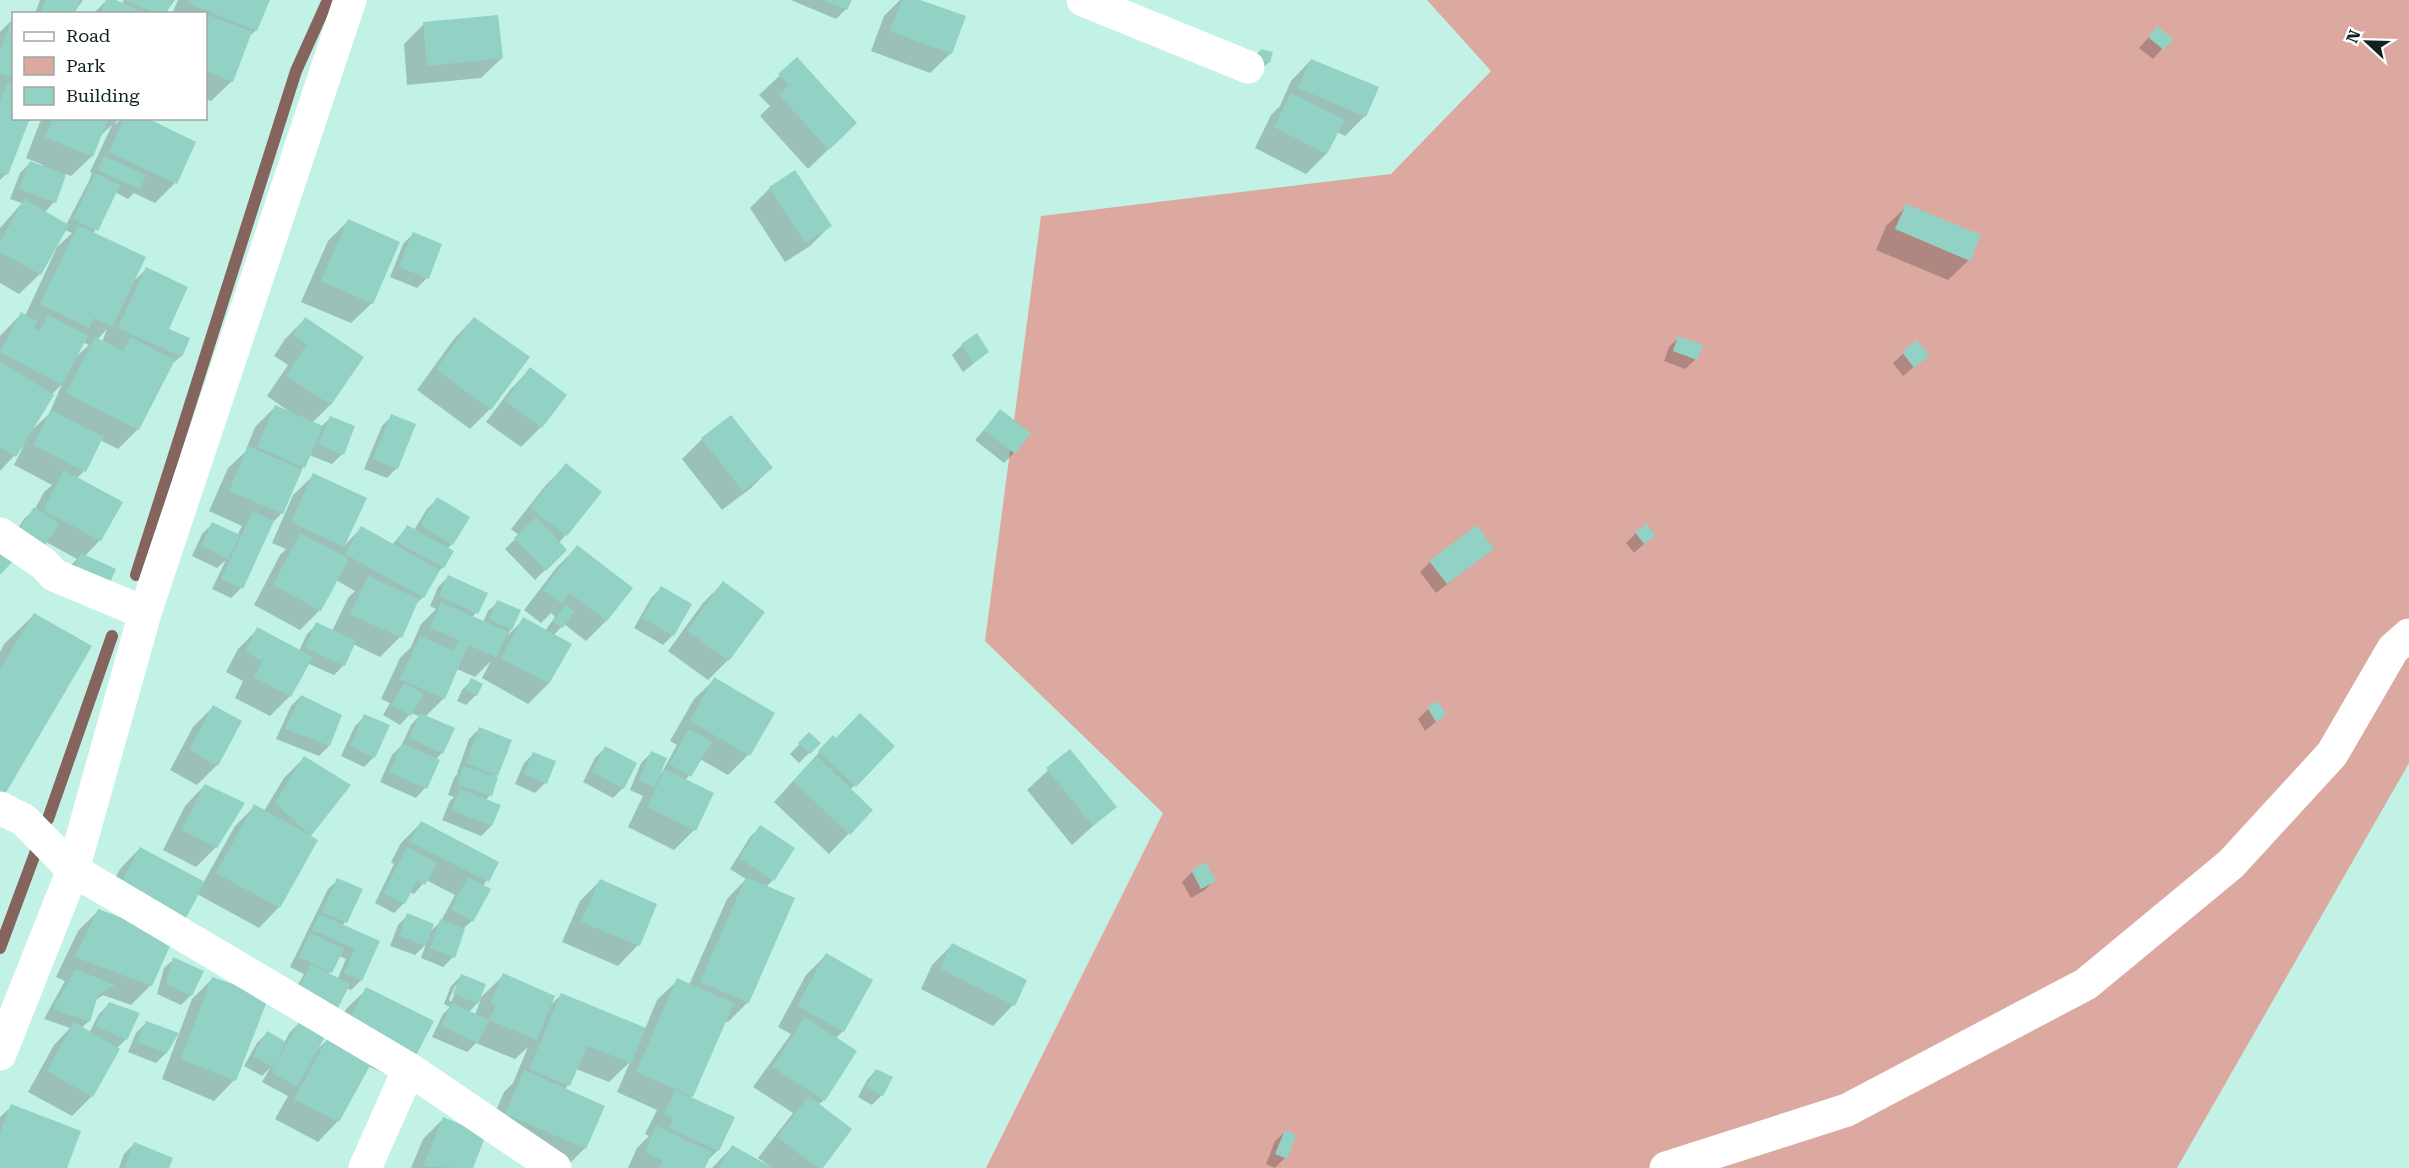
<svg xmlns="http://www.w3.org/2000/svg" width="2409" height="1168" font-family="'Roboto Serif',serif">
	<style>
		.green { fill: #dca9a0 }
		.shadow { fill: #0003; fill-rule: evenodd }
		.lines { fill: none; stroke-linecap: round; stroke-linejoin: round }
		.stream { stroke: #84645c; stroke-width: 12 }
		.building { fill: #92d2c4 }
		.street { stroke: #fff; stroke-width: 33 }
	</style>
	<rect width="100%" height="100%" fill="#c2f1e6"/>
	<polygon class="green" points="1427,0 2409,0 2409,763 2177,1168 986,1168 1163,813 985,641 1041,216 1391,174 1491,71"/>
	<g class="shadow">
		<polygon points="40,0 83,0 73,14 35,14"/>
		<polygon points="107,0 122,4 124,0 175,0 164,14 93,14"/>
		<polygon points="178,0 268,0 256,30 249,37 232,81 211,101 206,99 206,14 172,14"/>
		<polygon points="791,0 850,0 846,9 836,19"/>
		<polygon points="900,0 915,0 951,53 930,73 871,51 884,16"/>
		<polygon points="13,19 14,118 6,174 0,180 0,32"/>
		<polygon points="424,24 502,58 481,78 407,85 404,44"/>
		<polygon points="2157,28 2171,39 2153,59 2139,48"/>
		<polygon points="1261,50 1269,62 1259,72 1251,60"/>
		<polygon points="797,59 835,143 808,169 760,116 770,106 759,95"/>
		<polygon points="1311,60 1365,116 1345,136 1337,132 1326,154 1306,174 1255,148 1271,115 1280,106 1291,81"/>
		<path d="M44,118H118L115,125L122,118H144L175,183L155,203L134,193L128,199L115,192L93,234L132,283L146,269L167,329L181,356L169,367L138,429L118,449L100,440L84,471L76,479L100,540L84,557L104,593L71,565L77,559L46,542L18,554L0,573L7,545L24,519L35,509L44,492L52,485L14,465L23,447L21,445L14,456L0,471V336L21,314L25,316L57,247L72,233L65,230L40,274L19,294L0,283V228L22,203L10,199L20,173L30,163L42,167L43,165L26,158L40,122ZM112,125L90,172L92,173L89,181L66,225L44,213L54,202L65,174L71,176L92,156L99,137ZM107,329L102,342L97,340ZM83,342L89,345L75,358ZM62,384L49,414L32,430L51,395Z"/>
		<polygon points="770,188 830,226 810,246 785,262 750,208"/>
		<polygon points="1907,206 1969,260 1948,280 1876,250 1886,226"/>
		<polygon points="348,221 372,303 351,323 301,302 328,241"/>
		<polygon points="413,234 427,278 417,288 390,277 403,244"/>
		<polygon points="474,318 490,409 470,429 417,390 454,339"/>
		<polygon points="305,319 362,357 330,405 312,423 321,427 330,418 342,454 332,464 309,455 281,514 271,524 241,588 231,598 212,589 226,560 217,568 192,556 202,534 212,524 237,536 242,526 209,511 228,468 245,452 255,427 275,407 290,412 267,396 288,365 274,356 285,339"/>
		<polygon points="1679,337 1701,346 1695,360 1685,369 1664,361 1669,347"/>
		<polygon points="1916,342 1927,356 1903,376 1893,363"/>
		<polygon points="962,345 988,352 963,372 952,355"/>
		<polygon points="530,369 564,395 541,427 521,447 486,422 510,390"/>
		<polygon points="1000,411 1014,453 1004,463 975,440"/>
		<polygon points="392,416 397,468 387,478 364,469 382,426"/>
		<polygon points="702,439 771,468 751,488 722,510 682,459"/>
		<polygon points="566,465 600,492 559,543 565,550 535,580 505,549 519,535 511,529 546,485"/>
		<polygon points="314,475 365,498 343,547 361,528 392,545 407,527 414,530 427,509 437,499 452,544 447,549 443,567 437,573 423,597 415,605 400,637 380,657 353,644 344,665 334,675 307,663 290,696 270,716 235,698 243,681 226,672 238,649 258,629 299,651 307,634 317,624 332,631 348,598 355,591 336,580 320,610 300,630 254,605 280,555 286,549 272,543 293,495"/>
		<polygon points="1636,533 1653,536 1634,553 1626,543"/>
		<polygon points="577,547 631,588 606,621 586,641 564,624 553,636 570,645 548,684 528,704 482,678 491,661 475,677 457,669 444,698 425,717 442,753 435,760 425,788 416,798 380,782 392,755 401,746 411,725 419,716 411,713 400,725 383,715 390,703 381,699 400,658 411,647 421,624 436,609 430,606 438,587 448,577 486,594 473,617 483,622 488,611 498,602 519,611 508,635 524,619 545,631 555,617 551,613 541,623 524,610 557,567"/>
		<polygon points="1492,549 1436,593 1420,572 1430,562"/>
		<polygon points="723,583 763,612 728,660 708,680 668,651 703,603"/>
		<polygon points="661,588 690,605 673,635 663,645 634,628 651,598"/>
		<polygon points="34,615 0,798 0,652 4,644"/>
		<polygon points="715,679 773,714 748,755 728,775 700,759 685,781 694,830 674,850 628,827 643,796 630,790 641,763 651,753 661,774 677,745 670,741 694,699"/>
		<polygon points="472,680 476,695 466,705 457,701 462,690"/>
		<polygon points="301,696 329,746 319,756 276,739 291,706"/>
		<polygon points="213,707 217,765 197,785 170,770 193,727"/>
		<polygon points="1428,709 1444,715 1425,731 1418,719"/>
		<polygon points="365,716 374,757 364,767 341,756 355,726"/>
		<polygon points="479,729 496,775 494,777 496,778 490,795 485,801 491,826 481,836 442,820 450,801 454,797 448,795 454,778 458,773 457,773 469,739"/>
		<polygon points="809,734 819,743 799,763 790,754"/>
		<polygon points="833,737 836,740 893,746 850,790 871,810 829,854 774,802"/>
		<polygon points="605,748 623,788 613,798 583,782 595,758"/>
		<polygon points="1069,751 1115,806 1072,845 1027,790"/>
		<polygon points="534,753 545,783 535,793 515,784 524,763"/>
		<polygon points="304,758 349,785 309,836 316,840 279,907 259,928 197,894 167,936 151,985 131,1005 103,995 96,1000 89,1021 81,1028 89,1033 99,1014 109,1004 126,1039 117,1048 92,1096 72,1116 28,1092 54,1045 70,1028 44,1019 65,981 56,977 78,931 98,911 125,920 126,919 101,905 120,869 140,848 203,883 235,826 255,806 264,811 284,778"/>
		<polygon points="205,785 216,847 196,867 163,850 185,806"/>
		<polygon points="421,823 497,862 483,886 472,921 464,928 453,957 443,967 421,958 426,944 415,955 390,946 398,925 408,915 430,932 441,921 455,895 426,880 414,894 410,892 404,903 394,913 375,903 394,864 391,862 401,843"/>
		<path d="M760,827L773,880L766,887L748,1002L728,1022L725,1021L690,1099L718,1150L706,1162L704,1168H628L637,1148L649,1136L645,1134L657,1110L617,1092L630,1062L609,1082L576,1069L565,1090L603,1106L584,1149L565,1168L486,1134L504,1092L513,1083L528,1047L515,1059L476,1043L467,1052L432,1037L443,1014L450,1007L444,1004L451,986L461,976L478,1000L504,975L549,1006L561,995L645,1029L657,1000L678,980L689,985L727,899L746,879L730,869L750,837ZM455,986H458L451,1002L449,1000ZM481,999L475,1015L469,1012Z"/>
		<polygon points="1206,864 1214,880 1205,890 1191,898 1182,882 1192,872"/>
		<path d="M338,880L345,922L342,926L378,941L361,980L351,990L346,988L290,999L304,974L290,967L328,889ZM339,956L346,959L337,980L328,975Z"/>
		<polygon points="600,881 638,945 618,966 562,942 580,901"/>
		<polygon points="953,944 1025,981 1013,1005 993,1026 921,989 932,965"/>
		<polygon points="826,955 871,980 843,1031 836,1038 824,1100 818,1105 821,1168 712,1168 732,1147 766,1166 767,1164 758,1158 793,1113 753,1087 791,1034 778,1027 806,975"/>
		<polygon points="174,959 191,995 181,1005 157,994 164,968"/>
		<polygon points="213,978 267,997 234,1080 214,1101 162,1079 192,999"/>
		<polygon points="367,989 393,1078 368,1066 338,1121 318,1142 275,1119 288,1096 262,1082 270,1068 262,1076 244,1066 257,1043 267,1033 284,1043 290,1032 300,1022 318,1049 328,1039 330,1040 346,1009"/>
		<polygon points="146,1023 177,1034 166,1053 156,1063 128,1052 136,1033"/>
		<polygon points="876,1070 882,1095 872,1105 858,1097 867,1080"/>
		<polygon points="12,1106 65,1168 0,1168 0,1117"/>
		<polygon points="443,1119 484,1136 471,1168 411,1168 423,1139"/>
		<polygon points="1285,1132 1285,1158 1275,1168 1266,1164 1275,1141"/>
		<polygon points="134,1144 167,1168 119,1168 124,1154"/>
	</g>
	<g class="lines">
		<g class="stream">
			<polyline points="136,575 296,71 328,0"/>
			<polyline points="48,819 112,636"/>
			<polyline points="0,948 36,851"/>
		</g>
	</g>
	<g class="building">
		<polygon points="45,0 80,0 74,14 40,14"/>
		<polygon points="106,0 116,0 147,14 100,14"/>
		<polygon points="125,0 172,0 166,14 157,14"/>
		<polygon points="189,0 270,0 257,31 188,3"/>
		<polygon points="823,0 852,0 847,10"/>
		<polygon points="902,0 920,0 966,16 952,54 890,31"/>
		<polygon points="206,14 252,32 233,82 206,71"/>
		<polygon points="498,15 503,58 427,66 423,22"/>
		<polygon points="13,16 14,16 14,78 0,73 0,51"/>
		<polygon points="2157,26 2173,39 2164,50 2148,37"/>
		<polygon points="1261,49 1273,52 1270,63 1258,60"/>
		<polygon points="797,57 857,123 829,150 779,95 789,85 778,74"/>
		<polygon points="1311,59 1379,87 1366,117 1298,88"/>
		<polygon points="8,82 14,84 14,118 30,118 8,175 0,172 0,101"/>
		<polygon points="1291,93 1345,120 1327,154 1274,127"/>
		<polygon points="53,118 108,119 93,157 45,137"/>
		<polygon points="124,118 147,118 196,142 177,184 109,152"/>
		<polygon points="104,156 146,175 140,189 98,170"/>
		<polygon points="30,161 66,175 56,203 19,189"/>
		<polygon points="795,170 832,226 805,243 769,187"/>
		<polygon points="95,173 120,185 98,231 73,219"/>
		<polygon points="24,199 69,225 41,275 0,252 0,242"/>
		<polygon points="1906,204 1981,235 1970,261 1895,229"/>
		<polygon points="348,219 400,242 373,304 321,281"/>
		<polygon points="78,225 146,257 112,327 94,318 89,328 40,304"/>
		<polygon points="413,232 442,244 429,279 399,267"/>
		<polygon points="146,267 188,287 169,329 190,338 182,357 118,328"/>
		<polygon points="21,312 37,321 34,328 40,331 48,315 88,336 62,385 0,352"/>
		<polygon points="305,317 364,357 331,405 286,376 307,344 293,335"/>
		<polygon points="474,317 530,357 491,410 436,369"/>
		<polygon points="977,333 989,352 973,363 961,344"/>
		<polygon points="1678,336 1703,345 1697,360 1673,351"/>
		<polygon points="95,337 123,351 130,337 175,360 139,430 66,393"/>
		<polygon points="1917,340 1929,356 1914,368 1902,352"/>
		<polygon points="0,361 54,395 16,457 0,447"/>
		<polygon points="530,367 567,395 542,428 505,401"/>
		<polygon points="275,405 323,426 305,468 257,447"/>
		<polygon points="1000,409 1031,433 1015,454 984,430"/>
		<polygon points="51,410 103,437 86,472 33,445"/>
		<polygon points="391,414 416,424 398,469 373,459"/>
		<polygon points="731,415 773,468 743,491 701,438"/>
		<polygon points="330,416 355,426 344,455 318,445"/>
		<polygon points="248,446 302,470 283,514 229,491"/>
		<polygon points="566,463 602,492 567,536 530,508"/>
		<polygon points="64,470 123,502 101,541 43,510"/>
		<polygon points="313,473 367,498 344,547 291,522"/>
		<polygon points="437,497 470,517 453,545 420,525"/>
		<polygon points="34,507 59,524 40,553 15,536"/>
		<polygon points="253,511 274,521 243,589 221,579"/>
		<polygon points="536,517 567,550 546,571 514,538"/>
		<polygon points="212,522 240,535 228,559 201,546"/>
		<polygon points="1647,524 1655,536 1644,544 1635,532"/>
		<polygon points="407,525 454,551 444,568 397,542"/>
		<polygon points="1477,525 1494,549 1447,584 1429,561"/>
		<polygon points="361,526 440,570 424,598 345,554"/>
		<polygon points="300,533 349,559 321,611 273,585"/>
		<polygon points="0,537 19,555 0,575"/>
		<polygon points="577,545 633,588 607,621 570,593 562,604 543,590"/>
		<polygon points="81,553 116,569 105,594 70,577"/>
		<polygon points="448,575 488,593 478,614 439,596"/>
		<polygon points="368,576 419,599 402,638 350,614"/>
		<polygon points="723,581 765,612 729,661 687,631"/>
		<polygon points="661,586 692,604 674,636 642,618"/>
		<polygon points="497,600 521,610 512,630 489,619"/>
		<polygon points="441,602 508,632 496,657 468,645 445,699 400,679 420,636 454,651 459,640 430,628"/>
		<polygon points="565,605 574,611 563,628 553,622"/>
		<polygon points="34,613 92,646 4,796 0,794 0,670"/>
		<polygon points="523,617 572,644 549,684 501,658"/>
		<polygon points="316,622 356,641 345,666 305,648"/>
		<polygon points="257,627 313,657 291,697 254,677 263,661 245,652"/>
		<polygon points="714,677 775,713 750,756 690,721"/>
		<polygon points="471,678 483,684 477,696 465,691"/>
		<polygon points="404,683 424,694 411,716 392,705"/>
		<polygon points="301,695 342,715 330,746 285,729"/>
		<polygon points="1438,701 1446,715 1436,722 1427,707"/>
		<polygon points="213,705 242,721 218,766 189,750"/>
		<polygon points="420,713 455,728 443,754 409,738"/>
		<polygon points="860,713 895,746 856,787 818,751 833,735 836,738"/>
		<polygon points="364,714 390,725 375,758 350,746"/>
		<polygon points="479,727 512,740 498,776 466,763"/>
		<polygon points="689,729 712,742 691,777 669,764"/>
		<polygon points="809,732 821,743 810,754 798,743"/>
		<polygon points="402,743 440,760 427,789 389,772"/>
		<polygon points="605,746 637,763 624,789 592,772"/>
		<polygon points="1070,749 1117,807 1093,826 1046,768"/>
		<polygon points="651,751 667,758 655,787 639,780"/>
		<polygon points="533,752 556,761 547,784 524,774"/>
		<polygon points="304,756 351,785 311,836 275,803"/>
		<polygon points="817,756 873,810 850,835 793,781"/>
		<polygon points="463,766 498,777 492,796 457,785"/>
		<polygon points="665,769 714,793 696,831 647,807"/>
		<polygon points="205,784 245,803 217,848 182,830"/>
		<polygon points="460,789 501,805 492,826 451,810"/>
		<polygon points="254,804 318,840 280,908 216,873"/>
		<polygon points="421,821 499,862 489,882 410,842"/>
		<polygon points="760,825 795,848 774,881 739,858"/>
		<polygon points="140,847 205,882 185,920 120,884"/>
		<polygon points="407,847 437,863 425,885 417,881 405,904 383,893"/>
		<polygon points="1206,862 1216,881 1201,889 1191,870"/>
		<polygon points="468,877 491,889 473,922 451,909"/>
		<polygon points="746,877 795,898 749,1003 700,982"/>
		<polygon points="337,878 363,889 347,923 322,912"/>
		<polygon points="600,879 657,904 640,946 581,922"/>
		<polygon points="98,909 174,937 152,986 75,957"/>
		<polygon points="407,913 434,924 426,946 399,936"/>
		<polygon points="319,914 380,941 362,981 344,973 355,949 312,930"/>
		<polygon points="440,919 465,929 455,958 430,948"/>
		<polygon points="310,933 344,949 332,973 299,957"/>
		<polygon points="952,943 1027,980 1015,1006 940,969"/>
		<polygon points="826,953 873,980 844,1032 797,1006"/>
		<polygon points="173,957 204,971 192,996 166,984"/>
		<polygon points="311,964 350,984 338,1008 299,989"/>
		<polygon points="75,969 115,985 98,995 90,1022 53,1009"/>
		<polygon points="503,973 555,996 537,1040 489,1020 496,1006 490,1003"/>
		<polygon points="461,974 486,984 478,1004 453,994"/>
		<polygon points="212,977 269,996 236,1081 181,1059"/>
		<polygon points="677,978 734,1003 693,1097 636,1072"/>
		<polygon points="366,987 434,1021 414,1059 347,1024"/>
		<polygon points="561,993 646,1028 631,1063 587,1046 570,1086 529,1069"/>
		<polygon points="109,1002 140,1013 127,1040 95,1026"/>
		<polygon points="452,1003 489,1020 478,1043 441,1026"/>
		<polygon points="805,1017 857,1051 825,1101 772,1067"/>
		<polygon points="300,1020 326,1035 297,1087 271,1072"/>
		<polygon points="146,1021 179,1033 167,1053 137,1042"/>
		<polygon points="74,1022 120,1049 93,1097 47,1071"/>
		<polygon points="267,1031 286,1042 273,1067 253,1056"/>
		<polygon points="328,1037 372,1062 339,1122 294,1099"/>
		<polygon points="876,1069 893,1077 883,1096 866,1087"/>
		<polygon points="524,1070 605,1106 586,1149 505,1114"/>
		<polygon points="675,1090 735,1117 719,1151 669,1128 673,1117 664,1114"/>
		<polygon points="809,1096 852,1129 823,1168 818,1168 777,1137"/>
		<polygon points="11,1104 81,1131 67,1168 0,1168 0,1133"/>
		<polygon points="443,1117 486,1135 473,1168 423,1167"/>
		<polygon points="656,1126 712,1152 705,1168 659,1168 663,1160 645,1152"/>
		<polygon points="1285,1130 1296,1135 1287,1159 1275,1154"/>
		<polygon points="134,1142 173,1158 169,1168 124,1168"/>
		<polygon points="732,1145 773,1168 719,1168"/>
	</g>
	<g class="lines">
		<g class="street">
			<polyline points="1083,0 1248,67"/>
			<polyline points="0,534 44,564 54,575 145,613"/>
			<polyline points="0,808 24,820 73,870 409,1069 555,1168"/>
			<polyline points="0,1054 73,870 145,613 350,0"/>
			<polyline points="365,1168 409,1069"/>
			<polyline points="1666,1168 1847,1110 2086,984 2231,864 2332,754 2393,649 2409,635"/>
		</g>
	</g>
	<rect x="12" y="12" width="195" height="108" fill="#ffffff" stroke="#9fa7a5" stroke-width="1.5"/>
	<rect x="24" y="32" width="30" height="9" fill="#ffffff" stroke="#9fa7a5" stroke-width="1.5"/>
	<text x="66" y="42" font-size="18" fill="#10221e">Road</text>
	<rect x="24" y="57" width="30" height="18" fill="#dca9a0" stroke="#9fa7a5" stroke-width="1.5"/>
	<text x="66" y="72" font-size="18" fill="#10221e">Park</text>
	<rect x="24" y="87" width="30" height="18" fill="#92d2c4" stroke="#9fa7a5" stroke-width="1.5"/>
	<text x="66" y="102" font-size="18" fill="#10221e">Building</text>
	<g transform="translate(2367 42) rotate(292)" stroke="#ffffff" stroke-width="4.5" paint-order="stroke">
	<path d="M0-4.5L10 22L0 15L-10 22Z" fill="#10221e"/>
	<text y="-9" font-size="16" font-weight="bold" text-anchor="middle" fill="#10221e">N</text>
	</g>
</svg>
